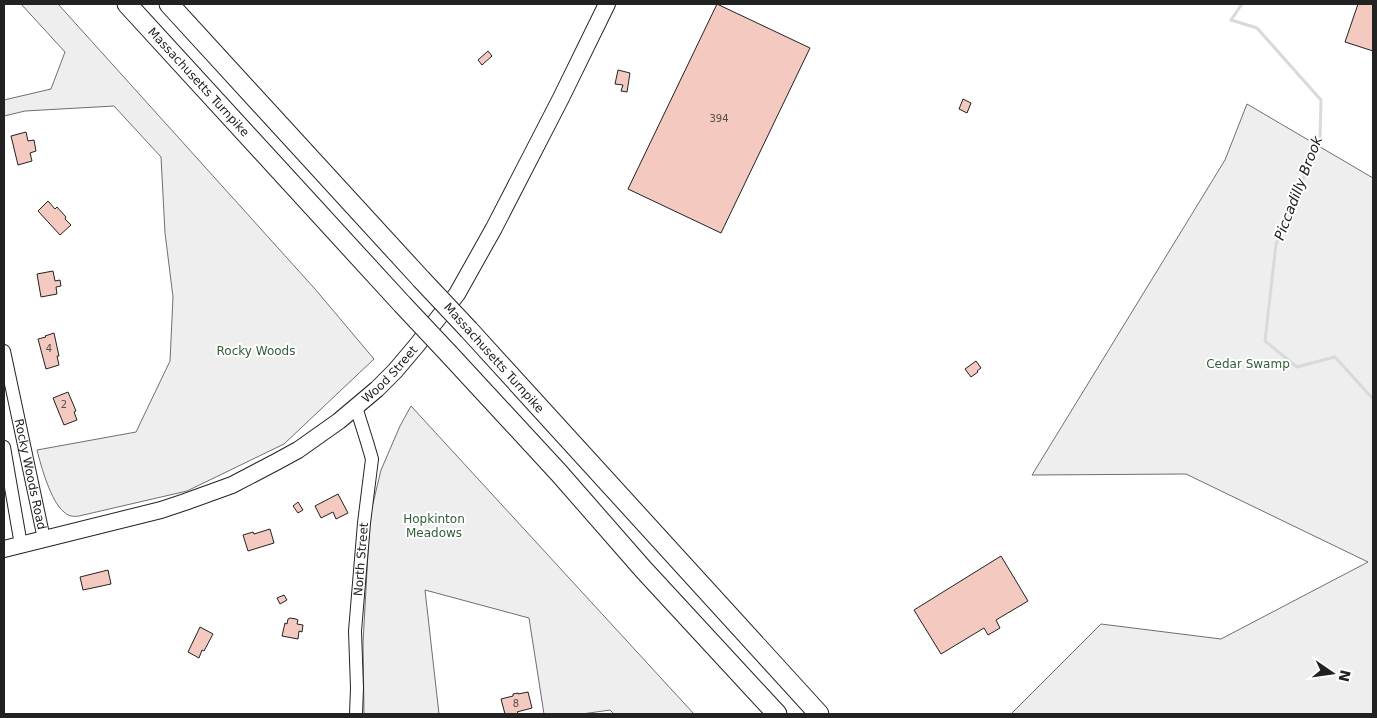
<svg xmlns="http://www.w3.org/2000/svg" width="1377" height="718" font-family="'DejaVu Sans',sans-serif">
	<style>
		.green { fill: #eee; stroke: #6f6f6f }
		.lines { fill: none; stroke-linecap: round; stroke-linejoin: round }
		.stream { stroke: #d9d9d9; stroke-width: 3 }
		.building { fill: #f3c9c0; stroke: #222 }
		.minor-casing { stroke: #222; stroke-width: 14 }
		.major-casing { stroke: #222; stroke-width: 18 }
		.highway-casing { stroke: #222; stroke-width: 21 }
		.minor { stroke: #fff; stroke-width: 12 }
		.major { stroke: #fff; stroke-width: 16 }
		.highway { stroke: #fff; stroke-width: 19 }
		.highway-bridge-casing { stroke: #222; stroke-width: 21; stroke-linecap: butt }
		.highway-bridge { stroke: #fff; stroke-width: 19 }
		.labels { text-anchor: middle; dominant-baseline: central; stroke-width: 4; stroke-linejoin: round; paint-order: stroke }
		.number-label { font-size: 10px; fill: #564c4a }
		.street-label { font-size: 12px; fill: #222; stroke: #fff }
		.park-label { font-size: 12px; fill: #2f5e38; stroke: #fff }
		.water-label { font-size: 14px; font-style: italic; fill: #222; stroke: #fff }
	</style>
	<rect width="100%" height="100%" fill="#fff"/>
	<g class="green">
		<path d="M21,4H58L315,289L374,359L284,444L187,491L79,516C73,517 68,516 64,512C51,502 41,466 37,450L136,432L170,361L173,297L165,233L161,157L114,106L25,111L4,116V100L51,89L65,52Z"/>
		<polygon points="1247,104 1373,178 1373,714 1011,714 1101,624 1221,639 1368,562 1186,474 1032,475 1225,160"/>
		<polygon points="411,406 694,714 614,714 610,710 582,714 544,714 529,618 425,590 439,714 364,714 363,643 370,516 381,470 400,426"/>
	</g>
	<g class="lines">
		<polyline class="stream" points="1242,4 1231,20 1257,28 1321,100 1320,138 1276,244 1265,341 1297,367 1335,357 1373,399"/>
	</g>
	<g class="building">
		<polygon points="717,4 810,48 721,233 628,189"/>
		<polygon points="1358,4 1373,4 1373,51 1345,42"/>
		<polygon points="488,51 492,56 482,65 478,60"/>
		<polygon points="618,70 630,73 627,92 621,91 623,85 615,84"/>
		<polygon points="963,99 971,103 967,113 959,109"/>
		<polygon points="26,132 28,141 34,140 36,151 30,153 32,161 18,165 11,136"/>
		<polygon points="48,201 55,209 57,207 66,217 65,219 71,225 60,235 38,211"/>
		<polygon points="53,271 55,281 60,280 61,286 56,287 57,294 41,297 37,274"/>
		<polygon points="54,333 59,356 57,356 59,365 46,369 38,339 46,337 45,336"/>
		<polygon points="976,361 981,368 977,371 978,372 971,377 965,369"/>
		<polygon points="68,392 76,411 74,412 77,420 64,425 53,398"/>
		<polygon points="338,494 348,513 336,519 333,512 321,518 315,506"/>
		<polygon points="298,502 303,510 298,513 293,506"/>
		<polygon points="270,529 274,543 248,551 243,535 253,532 254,534"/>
		<polygon points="1001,556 1028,601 996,620 1000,628 988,635 984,628 941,654 914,610"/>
		<polygon points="108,570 111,584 83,590 80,577"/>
		<polygon points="284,595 287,600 280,604 277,598"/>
		<polygon points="290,618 296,619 298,620 297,624 303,625 302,632 299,631 298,639 282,636 285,623 287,624 288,619"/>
		<polygon points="200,627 213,634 204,651 202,650 199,658 188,652"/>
		<polygon points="528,692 532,708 517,712 518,713 515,714 505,714 501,699 513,696 513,694 518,693 518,694"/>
	</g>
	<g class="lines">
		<g class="minor-casing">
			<g id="minor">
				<path id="s1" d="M4,351L44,539"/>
				<polyline points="4,447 21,545"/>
				<path id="s2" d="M356,714L357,688L355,631L364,523L372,459L367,442L356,407"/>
			</g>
		</g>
		<g class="major-casing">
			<g id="major">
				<path id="s3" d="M4,549L161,510L185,502L232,485L276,462L298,450L339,421L377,389L395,371L417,345L457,294L494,228L561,98L607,4"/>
			</g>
		</g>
		<g class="highway-casing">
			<g id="highway">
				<path id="s4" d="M127,4L402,304"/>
				<polyline points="169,4 421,279"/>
				<polyline points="469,330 819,714"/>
				<polyline points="449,354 559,473 643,569 777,714"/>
			</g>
		</g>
		<use href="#minor" class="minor"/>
		<use href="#major" class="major"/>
		<use href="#highway" class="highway"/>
		<g class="highway-bridge-casing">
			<g id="highway-bridge">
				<polyline points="421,279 469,330"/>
				<polyline points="402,304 449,354"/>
			</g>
		</g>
		<use href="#highway-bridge" class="highway-bridge"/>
	</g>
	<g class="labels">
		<g class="number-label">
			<text x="719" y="118">394</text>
			<text x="49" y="348">4</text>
			<text x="64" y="404">2</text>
			<text x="516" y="703">8</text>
		</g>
		<g class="street-label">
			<text stroke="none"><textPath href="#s4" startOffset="106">Massachusetts Turnpike</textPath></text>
			<text transform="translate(494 358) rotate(48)">Massachusetts Turnpike</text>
			<text stroke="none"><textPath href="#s3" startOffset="431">Wood Street</textPath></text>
			<text stroke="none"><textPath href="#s1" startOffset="126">Rocky Woods Road</textPath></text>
			<text stroke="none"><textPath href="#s2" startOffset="155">North Street</textPath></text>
		</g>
		<g class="park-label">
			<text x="256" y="351">Rocky Woods</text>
			<text x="1248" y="364">Cedar Swamp</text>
			<text x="434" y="519">Hopkinton<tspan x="434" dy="14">Meadows</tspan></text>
		</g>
		<g class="water-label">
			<text transform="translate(1298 188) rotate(-69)">Piccadilly Brook</text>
		</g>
	</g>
	<rect width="1377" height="718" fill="none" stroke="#222222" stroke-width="10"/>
	<g transform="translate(1332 673) rotate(103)" stroke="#ffffff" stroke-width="4" paint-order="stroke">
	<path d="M0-4L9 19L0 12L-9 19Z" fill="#222222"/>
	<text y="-8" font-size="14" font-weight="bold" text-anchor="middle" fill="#222222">N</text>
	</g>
</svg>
